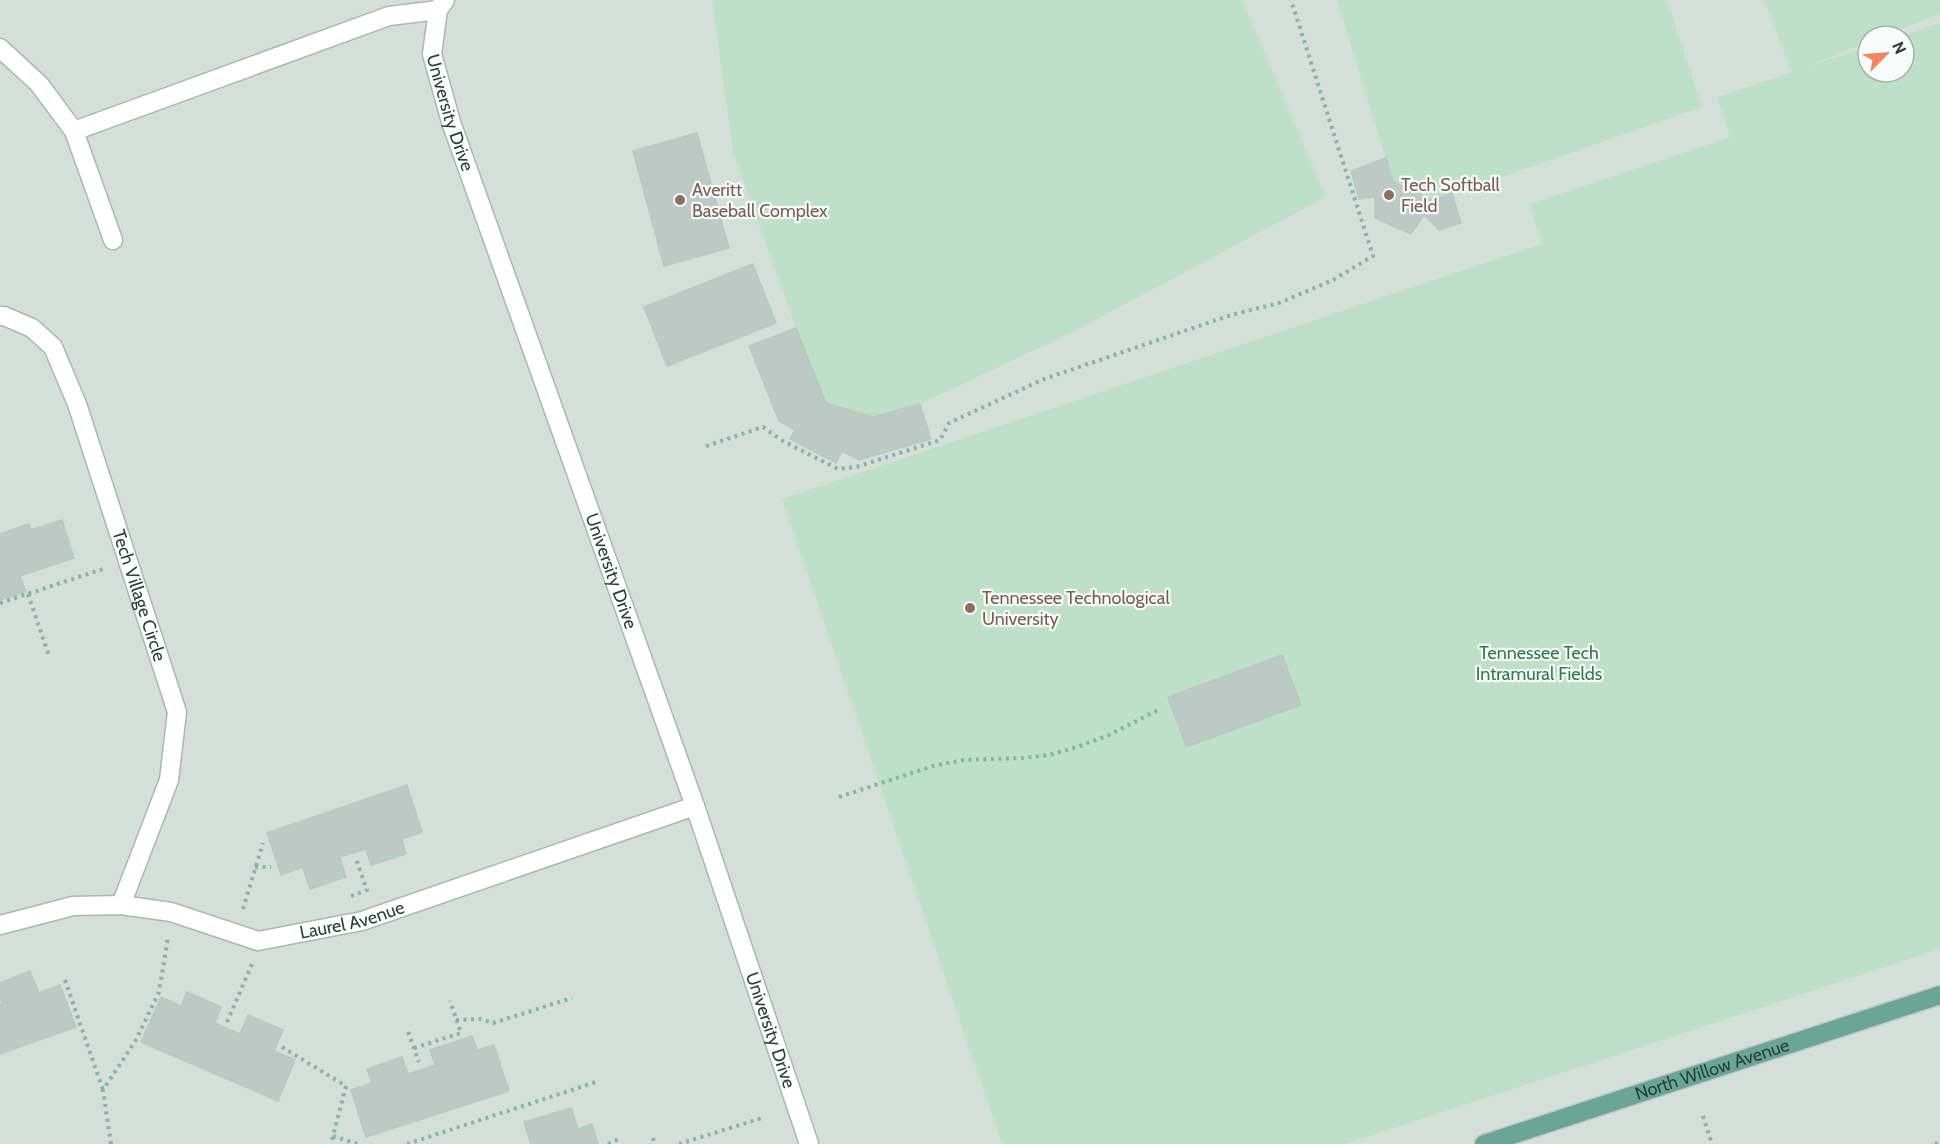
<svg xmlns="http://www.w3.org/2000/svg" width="1940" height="1144" font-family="Cabin,sans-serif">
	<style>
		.built { fill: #d4dfda; fill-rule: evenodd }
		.green { fill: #bfe0c8 }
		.building { fill: #bbcac4; stroke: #b8c9c2; stroke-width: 1.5 }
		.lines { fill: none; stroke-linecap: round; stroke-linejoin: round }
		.minor-casing { stroke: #a8b8b2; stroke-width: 21 }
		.major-casing { stroke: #c2cac8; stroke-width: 21 }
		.path { stroke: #86b3a5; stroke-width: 4; stroke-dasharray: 3 4.5; stroke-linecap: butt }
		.minor { stroke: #fff; stroke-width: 18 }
		.major { stroke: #6aa596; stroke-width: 18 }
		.education-dot { fill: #8d6e63; stroke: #f7fbf9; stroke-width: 2 }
		.labels { text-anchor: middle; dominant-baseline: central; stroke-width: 4.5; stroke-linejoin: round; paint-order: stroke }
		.street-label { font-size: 18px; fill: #24423a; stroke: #f7fbf9 }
		.education-label { font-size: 18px; fill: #785e54; stroke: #f7fbf9; text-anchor: start }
		.park-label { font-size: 18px; fill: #2d7a4b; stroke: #f7fbf9 }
	</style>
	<rect width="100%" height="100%" fill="#e6efeb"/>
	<path class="built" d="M0,0H1940V1144H0ZM1868,36H1904V72H1868Z"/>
	<g class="green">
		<polygon points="712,0 1242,0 1326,197 1071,333 920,404 873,417 826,403 796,328 733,152"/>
		<polygon points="1337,0 1665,0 1669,6 1702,107 1433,201 1393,182"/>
		<polygon points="1764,0 1940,0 1940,14 1883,36 1868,36 1868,42 1806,67 1868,47 1868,72 1904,72 1904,36 1901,36 1940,23 1940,949 1345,1144 1002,1144 782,499 1542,244 1529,204 1730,137 1717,97 1792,72"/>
	</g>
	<g class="building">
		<polygon points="697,133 729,248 664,266 633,151"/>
		<polygon points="1386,158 1393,182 1433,201 1452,193 1461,223 1439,230 1424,215 1411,234 1375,218 1375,197 1359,199 1351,171"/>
		<polygon points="753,264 776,323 667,366 644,307"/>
		<polygon points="796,328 826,403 873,417 920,404 931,439 859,460 842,451 836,463 790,439 795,430 779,421 749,346"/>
		<polygon points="62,520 74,558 20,576 26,592 0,600 0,534 29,524 31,530"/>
		<polygon points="1282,655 1301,705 1186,747 1168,697"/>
		<polygon points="407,785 422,832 402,839 406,854 371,865 366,849 340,857 346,877 310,889 303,867 281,875 267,833"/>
		<polygon points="30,971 39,993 60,985 76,1027 0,1054 0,1005 2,1004 0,998 0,983"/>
		<polygon points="187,992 221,1007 215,1023 240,1034 248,1015 283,1030 274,1051 295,1060 278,1101 141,1042 161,997 181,1006"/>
		<polygon points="472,1036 477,1050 494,1045 509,1091 366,1137 351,1090 372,1083 367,1069 402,1057 408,1074 435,1065 430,1050"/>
		<polygon points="571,1108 578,1129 592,1124 598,1144 531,1144 524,1122"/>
	</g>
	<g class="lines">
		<g class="minor-casing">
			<g id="minor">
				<path id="s1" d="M445,0L438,10L432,54L451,122L695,806L809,1144"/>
				<polyline points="0,48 39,84 74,131"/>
				<polyline points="113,240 74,131 389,16 438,10"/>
				<path id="s2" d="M0,316H4L32,328L53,347L77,404L177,712L169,780L121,905"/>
				<path id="s3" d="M0,925L73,906L121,905L171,912L258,941L362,921L695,806"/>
			</g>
		</g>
		<g class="major-casing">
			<g id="major">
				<path id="s4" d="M1484,1144L1940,995"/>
			</g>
		</g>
		<g class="path">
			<polyline points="706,446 763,427 781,440 838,469 856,467 940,440 949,423 1044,379 1231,315 1279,303 1333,280 1373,256 1291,0"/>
			<polyline points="28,594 49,656"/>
			<polyline points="0,603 106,568"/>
			<polyline points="839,797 933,766 963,760 1023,758 1049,755 1077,747 1109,735 1158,710"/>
			<polyline points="255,867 271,867"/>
			<polyline points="351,896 367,890 356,859"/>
			<polyline points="243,909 263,843"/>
			<polyline points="65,980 103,1090"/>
			<polyline points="456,1020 480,1019 493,1023 572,998"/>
			<polyline points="227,1022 252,964"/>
			<polyline points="408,1032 419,1062"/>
			<polyline points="282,1047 346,1086 331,1144"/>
			<polyline points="414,1048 461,1033 450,1001"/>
			<polyline points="1703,1116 1712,1144"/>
			<polyline points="333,1136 358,1144"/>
			<polyline points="653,1138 654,1144"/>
			<polyline points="111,1144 103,1090 136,1040 159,992 168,938"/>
			<polyline points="407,1144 599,1081"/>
			<polyline points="608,1144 619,1139"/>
			<polyline points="679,1144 762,1118"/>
			<polyline points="1935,1144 1940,1142"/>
		</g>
		<use href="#minor" class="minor"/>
		<use href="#major" class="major"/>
	</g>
	<g class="education-dot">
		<circle cx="1389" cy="195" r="6"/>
		<circle cx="680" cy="200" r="6"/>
		<circle cx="970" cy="608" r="6"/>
	</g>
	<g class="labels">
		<g class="street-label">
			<text stroke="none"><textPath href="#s1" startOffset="118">University Drive</textPath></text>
			<text stroke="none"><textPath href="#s1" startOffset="604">University Drive</textPath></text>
			<text stroke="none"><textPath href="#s2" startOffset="326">Tech Village Circle</textPath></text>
			<text stroke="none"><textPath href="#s3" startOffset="362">Laurel Avenue</textPath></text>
			<text stroke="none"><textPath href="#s1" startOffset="1090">University Drive</textPath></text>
			<text stroke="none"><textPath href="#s4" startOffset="240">North Willow Avenue</textPath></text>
		</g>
		<g class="education-label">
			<text x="1401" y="185">Tech Softball<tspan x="1401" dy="21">Field</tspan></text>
			<text x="692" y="190">Averitt<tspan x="692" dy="21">Baseball Complex</tspan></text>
			<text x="982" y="598">Tennessee Technological<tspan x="982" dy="21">University</tspan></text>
		</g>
		<g class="park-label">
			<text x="1539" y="653">Tennessee Tech<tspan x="1539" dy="21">Intramural Fields</tspan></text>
		</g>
	</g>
	<g transform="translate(1886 54) rotate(65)"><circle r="28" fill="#f7fbf9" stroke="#a3b1ad" stroke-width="1.5"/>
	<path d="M0-4.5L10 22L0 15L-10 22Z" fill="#f4845f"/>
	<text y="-9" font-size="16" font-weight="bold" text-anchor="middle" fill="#24423a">N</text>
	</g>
</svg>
